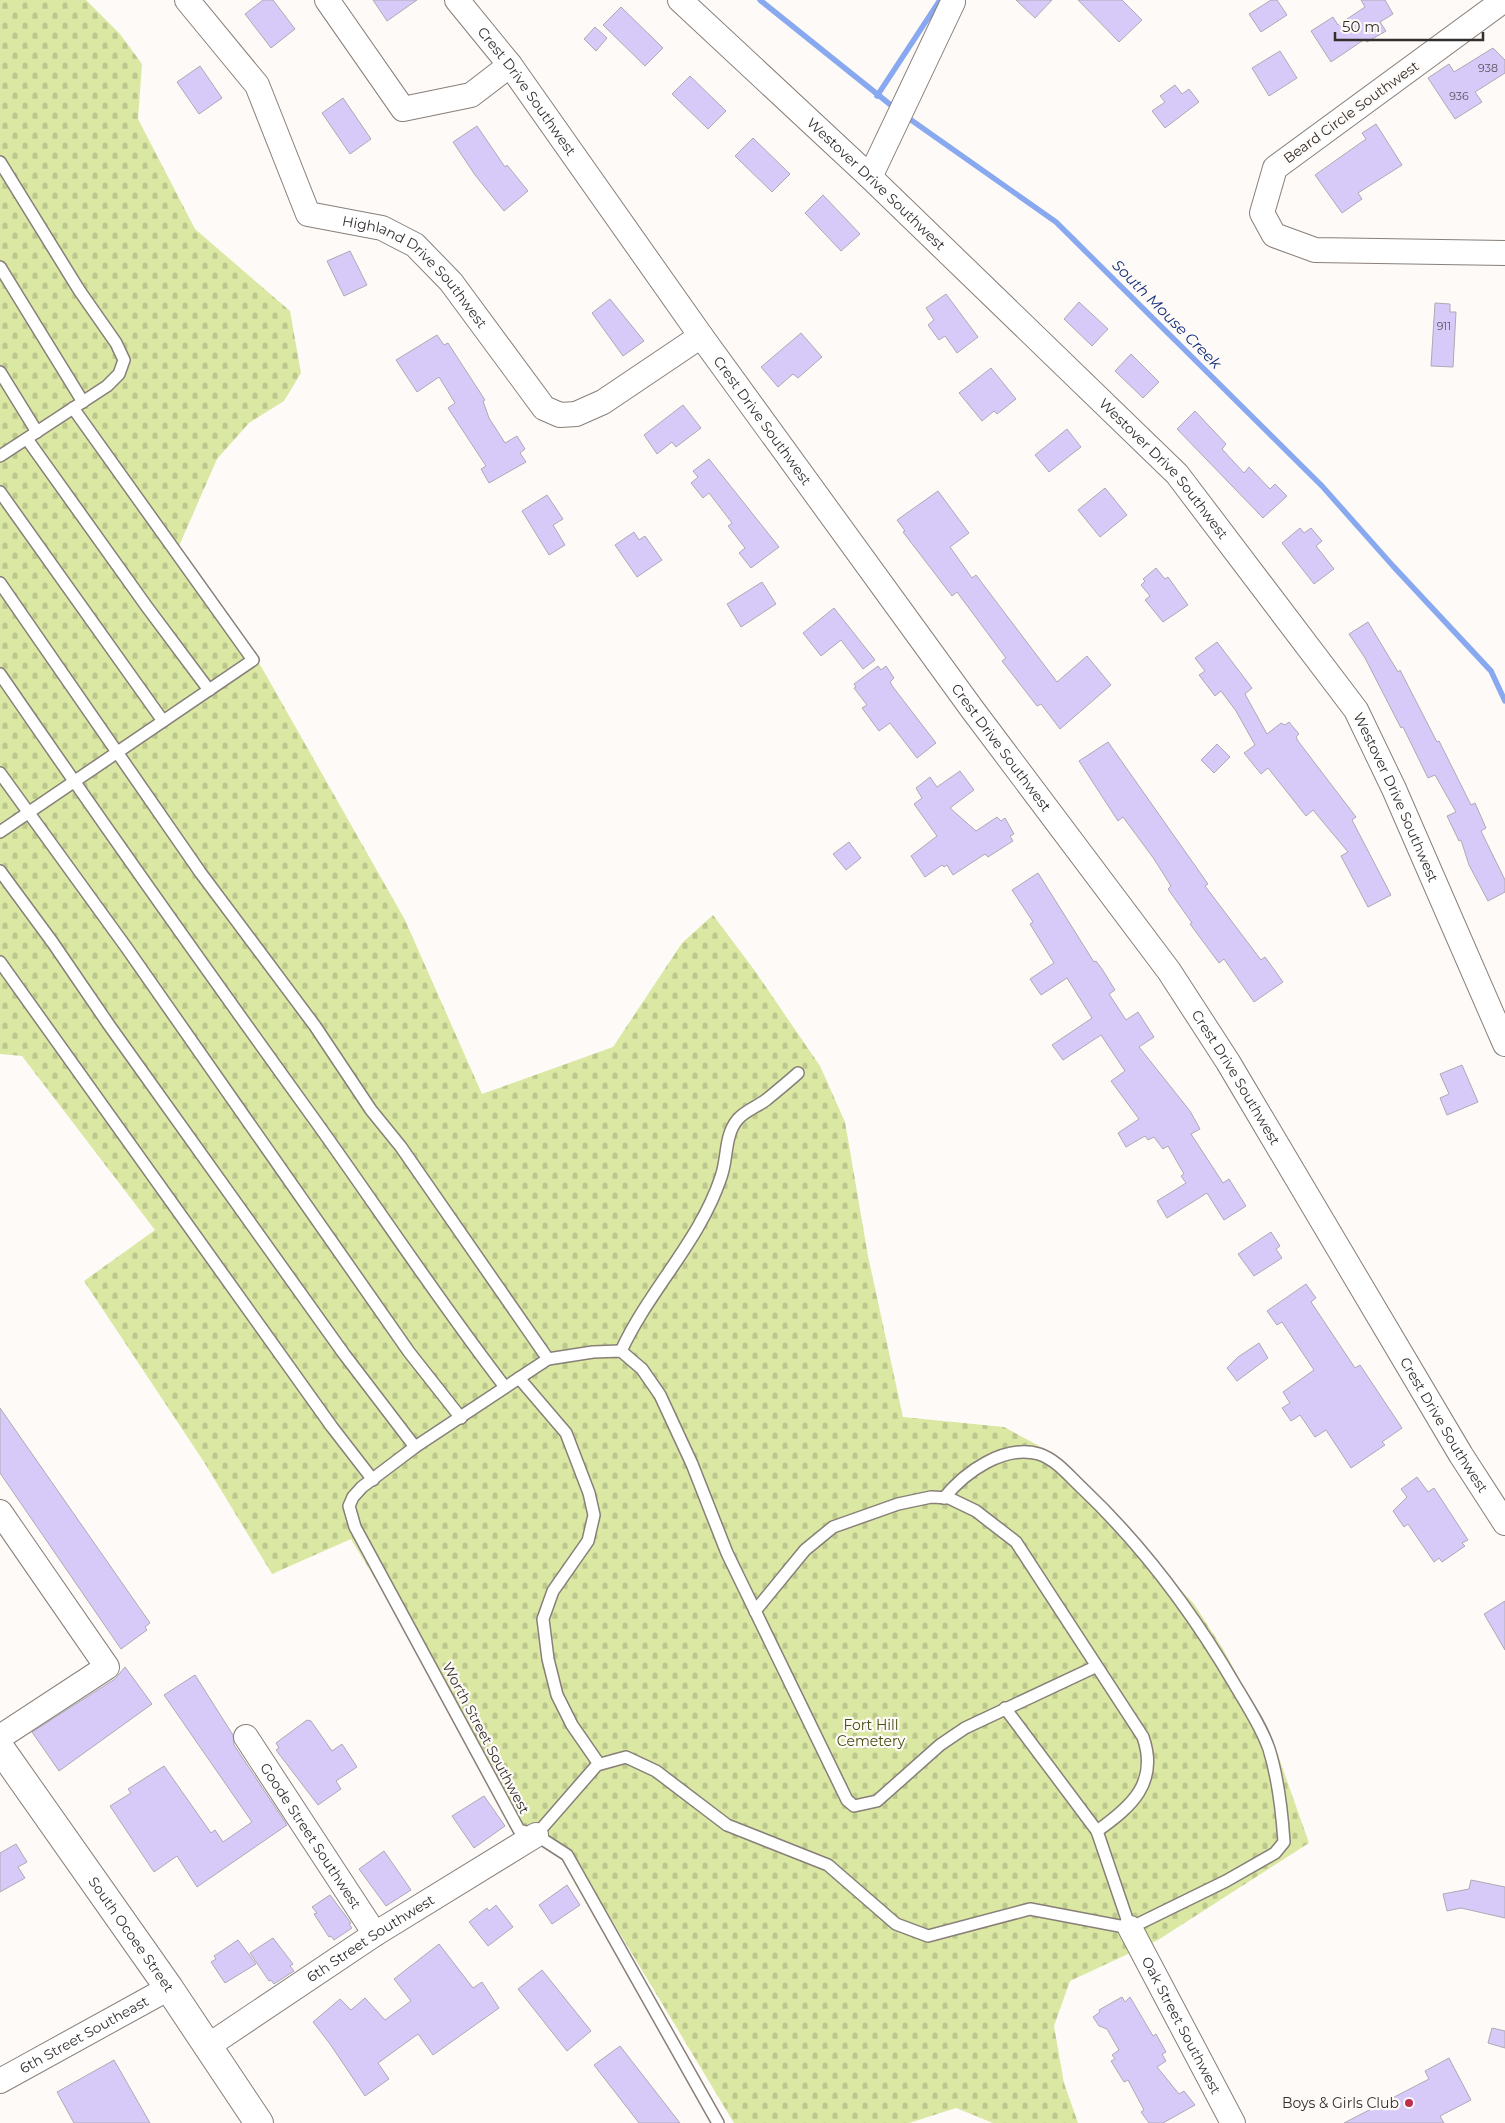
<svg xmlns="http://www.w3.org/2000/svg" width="1505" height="2123" font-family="Montserrat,sans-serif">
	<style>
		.cemetery { fill: url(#cemetery-stones) }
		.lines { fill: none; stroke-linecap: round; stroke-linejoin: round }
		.stream { stroke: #88a9f0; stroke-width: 5.5 }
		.building { fill: #d8caf8; stroke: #adaab4 }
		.service-casing { stroke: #887f79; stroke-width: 14 }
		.minor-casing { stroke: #887f79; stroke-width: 26 }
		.tertiary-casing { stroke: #887f79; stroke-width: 30 }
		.service { stroke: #fff; stroke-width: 11 }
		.minor { stroke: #fff; stroke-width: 24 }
		.tertiary { stroke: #fff; stroke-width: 28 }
		.poi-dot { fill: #be2e4f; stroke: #fefaf7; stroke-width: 2 }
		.labels { text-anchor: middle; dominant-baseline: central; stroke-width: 4.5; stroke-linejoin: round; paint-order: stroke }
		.number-label { font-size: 11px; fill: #5c5660 }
		.street-label { font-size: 14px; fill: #332f2d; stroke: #fefaf7 }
		.park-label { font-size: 14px; fill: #464f10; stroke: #fefaf7 }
		.poi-label { font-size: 14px; fill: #332f2d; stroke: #fefaf7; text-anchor: end }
		.water-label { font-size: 15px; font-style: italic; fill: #102c7c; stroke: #fefaf7 }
	</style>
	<defs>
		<pattern id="cemetery-stones" width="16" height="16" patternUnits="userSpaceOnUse" patternTransform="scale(1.25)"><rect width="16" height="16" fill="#dbe8a3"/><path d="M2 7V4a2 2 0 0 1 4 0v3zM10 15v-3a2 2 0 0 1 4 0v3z" fill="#bcc78d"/></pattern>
	</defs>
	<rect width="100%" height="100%" fill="#fefaf7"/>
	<polygon class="cemetery" points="0,0 86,0 120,34 142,64 138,119 195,229 290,311 301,373 284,401 249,423 217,459 179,546 262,668 405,920 482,1094 613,1047 682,943 713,915 755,971 820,1066 845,1122 868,1256 903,1417 1004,1427 1054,1454 1194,1604 1223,1649 1273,1741 1309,1843 1158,1940 1070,1981 1054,2026 1064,2083 1078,2123 993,2123 956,2108 909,2123 734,2123 572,1854 524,1825 351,1539 272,1574 204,1462 84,1281 155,1230 22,1056 0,1054"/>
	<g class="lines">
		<g class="stream">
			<polyline points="760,0 897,110"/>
			<polyline points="877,96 940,0"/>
			<polyline points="904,115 1056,222 1322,486 1393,566 1491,671 1505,701"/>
		</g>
	</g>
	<g class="building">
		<polygon points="263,0 273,0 295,29 271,48 245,14"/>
		<polygon points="373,0 417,0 387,21"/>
		<polygon points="1016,0 1052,0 1035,18"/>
		<polygon points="1078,0 1122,0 1142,20 1119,42"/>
		<polygon points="1271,0 1277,0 1287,15 1261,32 1249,14"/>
		<polygon points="1361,0 1385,0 1393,14 1380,22 1386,31 1367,42 1365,39 1331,62 1311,31 1333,17 1338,25 1365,7"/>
		<polygon points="621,7 663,48 645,66 603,25"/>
		<polygon points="595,27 607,38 596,51 584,39"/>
		<polygon points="1493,48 1505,60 1505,73 1475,92 1482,102 1455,119 1428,78 1449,64 1454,72"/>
		<polygon points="1280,51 1297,78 1269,96 1252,68"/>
		<polygon points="200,66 222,98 199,114 177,82"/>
		<polygon points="690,76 726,111 708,129 672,94"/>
		<polygon points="1175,85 1182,94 1189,89 1199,102 1165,128 1152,111 1165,102 1160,96"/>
		<polygon points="343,98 371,139 350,154 322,113"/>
		<polygon points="1376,124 1402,165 1358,193 1362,199 1342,213 1315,175 1366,139 1362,133"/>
		<polygon points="477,126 505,167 507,165 528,191 504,211 475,175 453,142"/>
		<polygon points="753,138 790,174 772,192 735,156"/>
		<polygon points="823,195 860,234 841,251 805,213"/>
		<polygon points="350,251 367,285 344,296 327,261"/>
		<polygon points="946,294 978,337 957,353 945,336 939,340 928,325 934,320 926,308"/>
		<polygon points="610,299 644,341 623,356 592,313"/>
		<polygon points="1079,302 1108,329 1092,346 1064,319"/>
		<polygon points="1435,303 1450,304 1450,312 1456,312 1453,367 1431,366"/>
		<polygon points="801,333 822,357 798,378 793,374 778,387 761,367"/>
		<polygon points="437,335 444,345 448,343 485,400 483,401 489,418 505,443 517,436 525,449 520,453 526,462 489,483 481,469 486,466 448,408 455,403 439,377 417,392 396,360"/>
		<polygon points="1131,354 1159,382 1143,398 1115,371"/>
		<polygon points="991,368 1016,399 997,414 994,411 982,421 959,393"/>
		<polygon points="683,405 701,428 676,447 672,442 657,454 644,435"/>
		<polygon points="1195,411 1226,444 1222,449 1244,473 1249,467 1270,489 1275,484 1287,496 1263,518 1177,429"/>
		<polygon points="1067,429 1081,447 1049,472 1035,455"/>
		<polygon points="709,459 779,547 751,568 739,553 745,548 728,526 732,523 709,493 703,498 691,483 698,477 693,471"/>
		<polygon points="1105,488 1127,515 1100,537 1078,510"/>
		<polygon points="938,491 969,533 950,547 972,578 976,575 1057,682 1087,656 1111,685 1060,729 1041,704 1037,706 1002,661 1006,658 957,592 952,596 903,532 905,531 897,520"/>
		<polygon points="547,495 563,519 553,525 565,545 549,555 522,511"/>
		<polygon points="1300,528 1304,533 1311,528 1322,541 1316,546 1334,569 1314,584 1282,543"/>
		<polygon points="634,532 639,540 645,536 662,560 637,577 615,545"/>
		<polygon points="1156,568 1165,579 1168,577 1188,605 1163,622 1145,600 1150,596 1141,585 1145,581 1143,579"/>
		<polygon points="762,582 776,604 741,627 727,604"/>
		<polygon points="834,608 875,660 863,669 841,640 821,656 803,633"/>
		<polygon points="1368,622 1398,672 1400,670 1437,742 1439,741 1471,805 1475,803 1486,828 1481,831 1505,880 1505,892 1488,901 1469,865 1461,840 1459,841 1447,816 1456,812 1435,775 1428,778 1403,727 1401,728 1365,658 1349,634"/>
		<polygon points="1217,642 1252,688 1245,694 1267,734 1281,723 1285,725 1289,722 1299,734 1296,737 1298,741 1356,817 1352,820 1391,895 1368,907 1341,856 1348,852 1313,810 1306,816 1268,768 1261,774 1244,753 1255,745 1236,711 1221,691 1215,696 1199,675 1205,671 1195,658"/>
		<polygon points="878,666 881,670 886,666 894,678 890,682 893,687 936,743 917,758 890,723 879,731 862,708 867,705 854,688 856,687 854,684"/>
		<polygon points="1108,742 1208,884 1205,886 1261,960 1265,957 1283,982 1254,1002 1224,959 1219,963 1190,924 1192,923 1168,889 1171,886 1154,859 1123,817 1118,821 1079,761"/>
		<polygon points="1217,744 1230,757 1214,773 1201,760"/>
		<polygon points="960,771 974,790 950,808 976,831 997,817 1001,821 1005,818 1014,834 1010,836 1013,841 988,857 985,854 953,875 947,865 944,867 942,865 925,877 911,856 937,836 914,804 922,798 916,788 930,777 937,787"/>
		<polygon points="849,842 861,858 846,870 833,854"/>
		<polygon points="1038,873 1094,962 1096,961 1102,969 1115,990 1109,994 1126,1020 1138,1012 1154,1037 1139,1047 1190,1111 1200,1129 1191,1134 1223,1183 1229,1179 1246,1206 1224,1220 1207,1193 1167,1218 1157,1201 1186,1183 1181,1176 1184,1174 1168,1146 1163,1149 1154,1137 1148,1140 1145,1136 1126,1147 1118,1133 1139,1119 1111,1081 1125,1071 1101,1035 1063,1060 1052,1045 1092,1018 1067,978 1041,995 1030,979 1054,963 1030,924 1033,922 1012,890"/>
		<polygon points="1462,1065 1478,1102 1447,1115 1440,1098 1449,1094 1440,1074"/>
		<polygon points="1271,1232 1280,1246 1276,1249 1282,1258 1254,1276 1238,1254"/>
		<polygon points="1306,1284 1316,1298 1311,1302 1355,1368 1360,1365 1402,1428 1382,1442 1385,1445 1351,1468 1326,1430 1315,1437 1300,1415 1291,1421 1282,1408 1290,1403 1283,1392 1314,1370 1282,1322 1277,1325 1267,1311"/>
		<polygon points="1259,1343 1268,1358 1237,1381 1227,1368 1238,1357"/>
		<polygon points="0,1408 150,1623 145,1627 147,1630 121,1649 0,1473"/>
		<polygon points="1417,1477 1428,1492 1434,1488 1468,1540 1462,1543 1465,1546 1442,1562 1439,1558 1434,1562 1408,1524 1404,1527 1393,1511 1407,1497 1401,1489"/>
		<polygon points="1505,1601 1505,1650 1484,1614"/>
		<polygon points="125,1667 152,1704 59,1771 32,1732 115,1679"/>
		<polygon points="195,1675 233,1735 234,1745 287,1825 197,1887 177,1856 154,1872 110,1806 131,1793 128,1789 164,1766 211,1833 215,1830 223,1842 252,1822 164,1695"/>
		<polygon points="307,1720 311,1721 332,1751 342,1744 357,1767 336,1781 341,1789 318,1805 276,1750 279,1748 276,1743"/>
		<polygon points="484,1796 505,1826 474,1848 452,1816"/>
		<polygon points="16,1844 27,1862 18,1867 25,1878 0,1892 0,1853"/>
		<polygon points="384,1851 411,1890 386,1906 359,1869"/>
		<polygon points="1471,1880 1505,1887 1505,1918 1461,1908 1447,1911 1443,1894 1469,1889"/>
		<polygon points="567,1885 580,1905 552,1924 539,1905"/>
		<polygon points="330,1895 351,1923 349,1924 352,1928 334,1940 331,1936 329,1937 314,1914 317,1913 312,1907"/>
		<polygon points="496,1905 513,1927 488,1946 469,1922 487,1908 489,1911"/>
		<polygon points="273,1938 293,1964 290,1966 294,1971 274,1984 271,1980 269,1981 250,1953"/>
		<polygon points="238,1940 256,1964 225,1983 211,1962 216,1959 214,1956"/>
		<polygon points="439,1944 473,1988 482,1982 499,2008 433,2055 418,2034 378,2063 389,2079 365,2096 330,2044 313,2022 340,1999 351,2010 365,1998 385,2020 411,2001 394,1979"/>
		<polygon points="542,1970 591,2031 567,2051 518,1989"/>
		<polygon points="1122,1997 1125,2002 1130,1997 1153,2036 1156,2034 1166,2052 1162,2054 1166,2061 1157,2067 1179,2094 1184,2091 1195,2105 1163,2123 1149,2123 1141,2112 1144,2110 1128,2080 1124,2082 1111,2061 1115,2059 1112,2055 1119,2050 1107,2029 1099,2026 1093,2017 1100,2012 1099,2010"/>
		<polygon points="1492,2028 1505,2031 1505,2048 1488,2043"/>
		<polygon points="620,2046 680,2123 639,2123 594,2065"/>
		<polygon points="1449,2058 1471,2100 1440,2116 1444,2123 1344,2123 1429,2079 1425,2071"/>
		<polygon points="114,2060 150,2123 74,2123 57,2092"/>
	</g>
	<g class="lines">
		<g class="service-casing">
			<g id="service">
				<polyline points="0,162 79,290 116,343 124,360 119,374 107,386 0,456"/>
				<polyline points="0,267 83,402"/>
				<polyline points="0,372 37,432"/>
				<polyline points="27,439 147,607 209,690"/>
				<polyline points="0,492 163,721"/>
				<polyline points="0,583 200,872 315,1026 371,1110 401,1147 548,1359"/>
				<path d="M0,674C103,824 208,972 314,1119C378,1208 438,1300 505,1387"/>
				<polyline points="0,773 126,947 409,1352 461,1418"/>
				<polyline points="0,832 253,660 73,408"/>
				<polyline points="0,871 53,943 109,1025 344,1354 415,1447"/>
				<polyline points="0,962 332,1427 373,1480"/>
				<path d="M621,1351C649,1290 700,1241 721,1177C728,1158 724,1135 738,1119C745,1111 758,1106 766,1100C777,1091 788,1082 798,1073"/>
				<polyline points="519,1378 566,1433 589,1493 594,1515 588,1541 553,1591 543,1619 548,1659 557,1695 572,1725 599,1764"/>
				<path d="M755,1611L805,1550L833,1527L898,1504L931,1497L949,1498L976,1511L1016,1542L1143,1737C1159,1783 1131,1807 1097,1831"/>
				<polyline points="1005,1708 1097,1831 1130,1928"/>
				<path d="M536,1835L597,1765L626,1757L656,1771L727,1825L828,1865L896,1924L928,1936L1030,1909L1130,1928L1226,1881L1275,1853L1284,1842C1282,1812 1278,1778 1269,1749C1262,1728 1247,1705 1235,1685C1193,1613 1144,1547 1083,1489C1069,1476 1057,1460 1039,1454C1004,1444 965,1472 944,1498"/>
				<polyline points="718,2123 567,1855 536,1835 519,1830 355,1527 349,1506 353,1497 362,1487 415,1447 548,1359 593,1352 621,1351 642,1369 660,1395 692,1464 727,1553 847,1800 854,1806 877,1801 940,1745 965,1728 1095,1667"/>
			</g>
		</g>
		<g class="minor-casing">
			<g id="minor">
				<path id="s1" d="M187,0L257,85L308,214L382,228L415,245L451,282L544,408L560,415L576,414L603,402L701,336"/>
				<polyline points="327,0 403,109 471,95 510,65"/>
				<path id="s2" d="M457,0L510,65L701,336L972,709L1169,971L1228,1062L1461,1455L1505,1523"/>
				<path id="s3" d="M680,0L870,177L1177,474L1356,710L1394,789L1505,1044"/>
				<polyline points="1504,0 1275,168 1262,213 1274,235 1315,250 1505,253"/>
				<polyline points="870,177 953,2"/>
				<polyline points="0,1512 107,1667 0,1737"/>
				<path id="s4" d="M246,1737L375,1934"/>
				<path id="s5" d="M1130,1928L1233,2123"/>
				<path id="s6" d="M208,2046L375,1934L536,1835"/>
				<path id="s7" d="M0,2081L169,1988"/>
			</g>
		</g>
		<g class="tertiary-casing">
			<g id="tertiary">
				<path id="s8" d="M0,1748L169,1988L259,2123"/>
			</g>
		</g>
		<use href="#service" class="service"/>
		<use href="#minor" class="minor"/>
		<use href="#tertiary" class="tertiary"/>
	</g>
	<circle class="poi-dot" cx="1409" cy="2103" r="5"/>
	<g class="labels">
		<g class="number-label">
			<text x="1488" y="68">938</text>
			<text x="1459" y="96">936</text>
			<text x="1444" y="326">911</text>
		</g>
		<g class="street-label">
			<text stroke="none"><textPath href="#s2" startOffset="115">Crest Drive Southwest</textPath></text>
			<text transform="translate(1351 112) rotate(-36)">Beard Circle Southwest</text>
			<text stroke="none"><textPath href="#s3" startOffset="269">Westover Drive Southwest</textPath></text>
			<text stroke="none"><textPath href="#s1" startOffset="376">Highland Drive Southwest</textPath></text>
			<text stroke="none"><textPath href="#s2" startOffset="520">Crest Drive Southwest</textPath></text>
			<text stroke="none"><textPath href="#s3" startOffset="674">Westover Drive Southwest</textPath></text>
			<text stroke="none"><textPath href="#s2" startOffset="925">Crest Drive Southwest</textPath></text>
			<text stroke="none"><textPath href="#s3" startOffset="1079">Westover Drive Southwest</textPath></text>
			<text stroke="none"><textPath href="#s2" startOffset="1330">Crest Drive Southwest</textPath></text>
			<text stroke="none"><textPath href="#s2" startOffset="1735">Crest Drive Southwest</textPath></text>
			<text transform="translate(486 1738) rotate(62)">Worth Street Southwest</text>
			<text stroke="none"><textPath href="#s4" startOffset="118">Goode Street Southwest</textPath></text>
			<text stroke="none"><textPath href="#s8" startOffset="228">South Ocoee Street</textPath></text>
			<text stroke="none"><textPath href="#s6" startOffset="195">6th Street Southwest</textPath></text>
			<text stroke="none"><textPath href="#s5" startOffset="110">Oak Street Southwest</textPath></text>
			<text stroke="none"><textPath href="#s7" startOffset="96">6th Street Southeast</textPath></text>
		</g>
		<g class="park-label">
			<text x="871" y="1725">Fort Hill<tspan x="871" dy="16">Cemetery</tspan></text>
		</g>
		<g class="poi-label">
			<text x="1399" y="2103">Boys &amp; Girls Club</text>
		</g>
		<g class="water-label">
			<text transform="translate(1167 314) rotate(45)">South Mouse Creek</text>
		</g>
	</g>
	<path d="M1335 32v8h148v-8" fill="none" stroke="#332f2d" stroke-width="2.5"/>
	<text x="1342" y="32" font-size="15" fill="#332f2d" stroke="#fefaf7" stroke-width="4" paint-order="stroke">50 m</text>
</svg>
